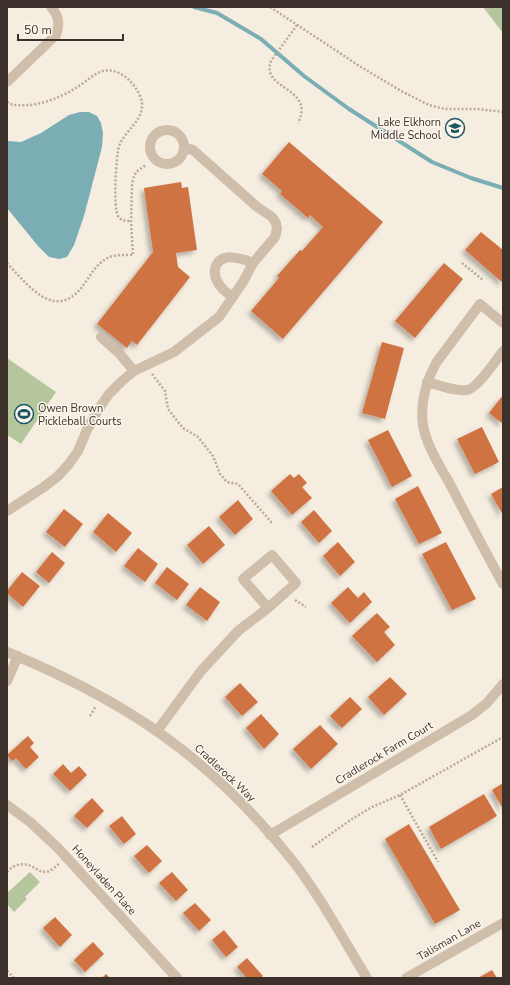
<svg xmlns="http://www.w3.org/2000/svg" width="510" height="985" font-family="'Nunito Sans',sans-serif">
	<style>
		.green { fill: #b5c69d }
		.water { fill: #7badb5 }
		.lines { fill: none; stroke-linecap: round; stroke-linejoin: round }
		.stream { stroke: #7badb5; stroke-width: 4 }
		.building { fill: #d07342; filter: url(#shadow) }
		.path { stroke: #bba994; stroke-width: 2.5; stroke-dasharray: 2 2; stroke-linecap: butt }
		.minor { stroke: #cfbeaa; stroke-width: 10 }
		.labels { text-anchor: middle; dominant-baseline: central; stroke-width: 3; stroke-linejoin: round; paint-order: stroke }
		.poi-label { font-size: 11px; fill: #3c312a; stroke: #fcf6ed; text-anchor: end }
		.street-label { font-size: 11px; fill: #3c312a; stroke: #fcf6ed }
	</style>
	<defs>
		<filter id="shadow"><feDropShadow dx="-3.5" dy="3.5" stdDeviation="2" flood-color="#0004"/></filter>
	</defs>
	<rect width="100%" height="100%" fill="#f5ede0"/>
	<g class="green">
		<polygon points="483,7 503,7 503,33"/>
		<polygon points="7,358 56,392 21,444 7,435"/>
		<polygon points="30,872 40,882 25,897 27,899 14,912 7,904 7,893"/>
	</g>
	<polygon class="water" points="80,112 89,112 97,116 101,123 103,133 102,147 84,216 74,245 67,257 59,259 49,257 38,246 7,208 7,141 21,142 41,133 69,115"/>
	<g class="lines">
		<polyline class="stream" points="194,7 217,13 261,39 304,76 349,109 432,162 471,178 503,188"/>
	</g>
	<g class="building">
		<polygon points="289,142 383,222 283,339 251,311 279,278 277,276 300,250 302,251 323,227 310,215 308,218 280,194 282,191 262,174"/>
		<polygon points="181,182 182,188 188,187 197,250 176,253 178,267 190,277 137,345 132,341 127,348 97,324 153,252 144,188"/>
		<polygon points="481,232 503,250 503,283 465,250"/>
		<polygon points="444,263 463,279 415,338 395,321"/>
		<polygon points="382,342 404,348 385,419 362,413"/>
		<polygon points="503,395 503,424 489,413"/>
		<polygon points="482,427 499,462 475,474 457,439"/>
		<polygon points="388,430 412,476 392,487 368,440"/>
		<polygon points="290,474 294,478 299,474 307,483 302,487 312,498 292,515 271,491"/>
		<polygon points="418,486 442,533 419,544 395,499"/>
		<polygon points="503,487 503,515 491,494"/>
		<polygon points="238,500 253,519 235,535 219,517"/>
		<polygon points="64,509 83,524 65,547 46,532"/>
		<polygon points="314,510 332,531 319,543 301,522"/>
		<polygon points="108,513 132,533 116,552 93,532"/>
		<polygon points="209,526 225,545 203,564 187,545"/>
		<polygon points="338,542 355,562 340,576 323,556"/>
		<polygon points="446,542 476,599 452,610 422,554"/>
		<polygon points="138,548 158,564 145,582 124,566"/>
		<polygon points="52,552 65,563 49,583 36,572"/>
		<polygon points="167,567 189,584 177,600 155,583"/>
		<polygon points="22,572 40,586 23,607 7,593 7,591"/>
		<polygon points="200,587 220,602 207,621 186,605"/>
		<polygon points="348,587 358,598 364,592 372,602 350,623 331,603"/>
		<polygon points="377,613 390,627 384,632 395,645 377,662 352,636"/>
		<polygon points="390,677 407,694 384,715 368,697"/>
		<polygon points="240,683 258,702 242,716 225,697"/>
		<polygon points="350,697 362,709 342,728 330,716"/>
		<polygon points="261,714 279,734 264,749 246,728"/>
		<polygon points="320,725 338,744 311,769 293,749"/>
		<polygon points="28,736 34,743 30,747 39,757 26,769 16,758 12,761 7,755"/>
		<polygon points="63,764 71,773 79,766 87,775 70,791 53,774"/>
		<polygon points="503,783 503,809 492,790"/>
		<polygon points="484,794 497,816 441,849 429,827"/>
		<polygon points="92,798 104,811 87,828 74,816"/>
		<polygon points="122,816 136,834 124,844 109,826"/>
		<polygon points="409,824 460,910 435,924 385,839"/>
		<polygon points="147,845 162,861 149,873 134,856"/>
		<polygon points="172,872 188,890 176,901 159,883"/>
		<polygon points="195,903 211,920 199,931 183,913"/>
		<polygon points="55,917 72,935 60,947 43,928"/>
		<polygon points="224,930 238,947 226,957 212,940"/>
		<polygon points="93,942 104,954 85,972 74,960"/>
		<polygon points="247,958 263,976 261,978 247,978 237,967"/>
		<polygon points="492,970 497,978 478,978"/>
		<polygon points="106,974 110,978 102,978"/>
	</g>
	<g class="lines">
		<g class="path">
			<polyline points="270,7 361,67 401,91 429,105 445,109 478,109 503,112"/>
			<path d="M297,25L271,61C260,90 316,87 298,123"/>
			<path d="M7,102L10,104C33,109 59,99 79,86C86,82 93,74 102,71C119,67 134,82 140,96C149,118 126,128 119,146C116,156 113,208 118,216C121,221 126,221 131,221"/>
			<path d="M7,263C27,284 54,322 82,287C89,278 95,265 106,259C113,254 124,255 133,255L131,221L132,185L133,179L136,172L146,165"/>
			<polyline points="462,263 483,280"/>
			<polyline points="152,374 165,391 168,409 183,428 198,437 213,456 220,474 227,482 238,484 272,523"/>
			<polyline points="295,600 306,607"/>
			<polyline points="90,716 96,706"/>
			<polyline points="400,795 438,862"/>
			<polyline points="312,847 352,819 372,807 400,795 503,737"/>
			<path d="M7,872C14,864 24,862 33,867C37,869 40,872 45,872C50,872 55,867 59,864"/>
			<polyline points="7,971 14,978"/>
		</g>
		<g class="minor">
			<path d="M7,82L56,35C60,24 59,16 51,7"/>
			<circle cx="167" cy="147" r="17"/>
			<path d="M233,297C229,294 224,291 221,287C217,282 214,275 215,269C219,251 241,258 253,263"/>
			<path d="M503,323L480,304L436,363C426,382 420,404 423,425C426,445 441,468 451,486C468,519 485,551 503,584"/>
			<polyline points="101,337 119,353 134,371"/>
			<path d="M427,382C438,385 456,392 467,390C477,389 496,360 503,351"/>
			<polyline points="7,511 44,487 58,476 69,464 78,451 87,430 98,410 109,394 122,381 134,371 174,352 219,317 243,282 253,263 275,237 277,229 276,223 272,217 256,206 193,150 184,148"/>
			<path d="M7,652C68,677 129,708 181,749C221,780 261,821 292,860C321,897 343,939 367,978"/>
			<polyline points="7,681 18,656"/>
			<polyline points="157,731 201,671 238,631 268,608 243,579 272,555 296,583 268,608"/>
			<polyline points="7,805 30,822 57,847 177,978"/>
			<polyline points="270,835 472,715 487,703 503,684"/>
			<polyline points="406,978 503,923"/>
		</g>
	</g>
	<defs>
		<g id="school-ring" transform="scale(1)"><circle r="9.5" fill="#fcf6ed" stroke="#1b5762" stroke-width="1.5"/><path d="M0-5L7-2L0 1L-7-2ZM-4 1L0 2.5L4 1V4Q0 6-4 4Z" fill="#1b5762"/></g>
		<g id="stadium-ring" transform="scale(1)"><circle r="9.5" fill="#fcf6ed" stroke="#1b5762" stroke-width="1.5"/><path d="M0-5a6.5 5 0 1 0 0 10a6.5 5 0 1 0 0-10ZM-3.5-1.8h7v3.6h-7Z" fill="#1b5762"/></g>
	</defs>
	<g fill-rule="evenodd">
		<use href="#school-ring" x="455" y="128"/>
		<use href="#stadium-ring" x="24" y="414"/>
	</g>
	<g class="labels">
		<g class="poi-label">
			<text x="441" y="122">Lake Elkhorn<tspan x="441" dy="13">Middle School</tspan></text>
			<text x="38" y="408" text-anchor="start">Owen Brown<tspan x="38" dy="13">Pickleball Courts</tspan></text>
		</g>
		<g class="street-label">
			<text transform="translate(384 753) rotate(-31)">Cradlerock Farm Court</text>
			<text transform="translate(225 773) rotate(43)">Cradlerock Way</text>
			<text transform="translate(104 880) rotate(48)">Honeyladen Place</text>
			<text transform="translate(449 940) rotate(-30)">Talisman Lane</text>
		</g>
	</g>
	<rect width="510" height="985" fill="none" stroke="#3c312a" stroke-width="16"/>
	<path d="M18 34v6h105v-6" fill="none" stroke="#3c312a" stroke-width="2"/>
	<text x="24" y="34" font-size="12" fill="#3c312a" stroke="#fcf6ed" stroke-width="3" paint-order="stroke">50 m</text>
</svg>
